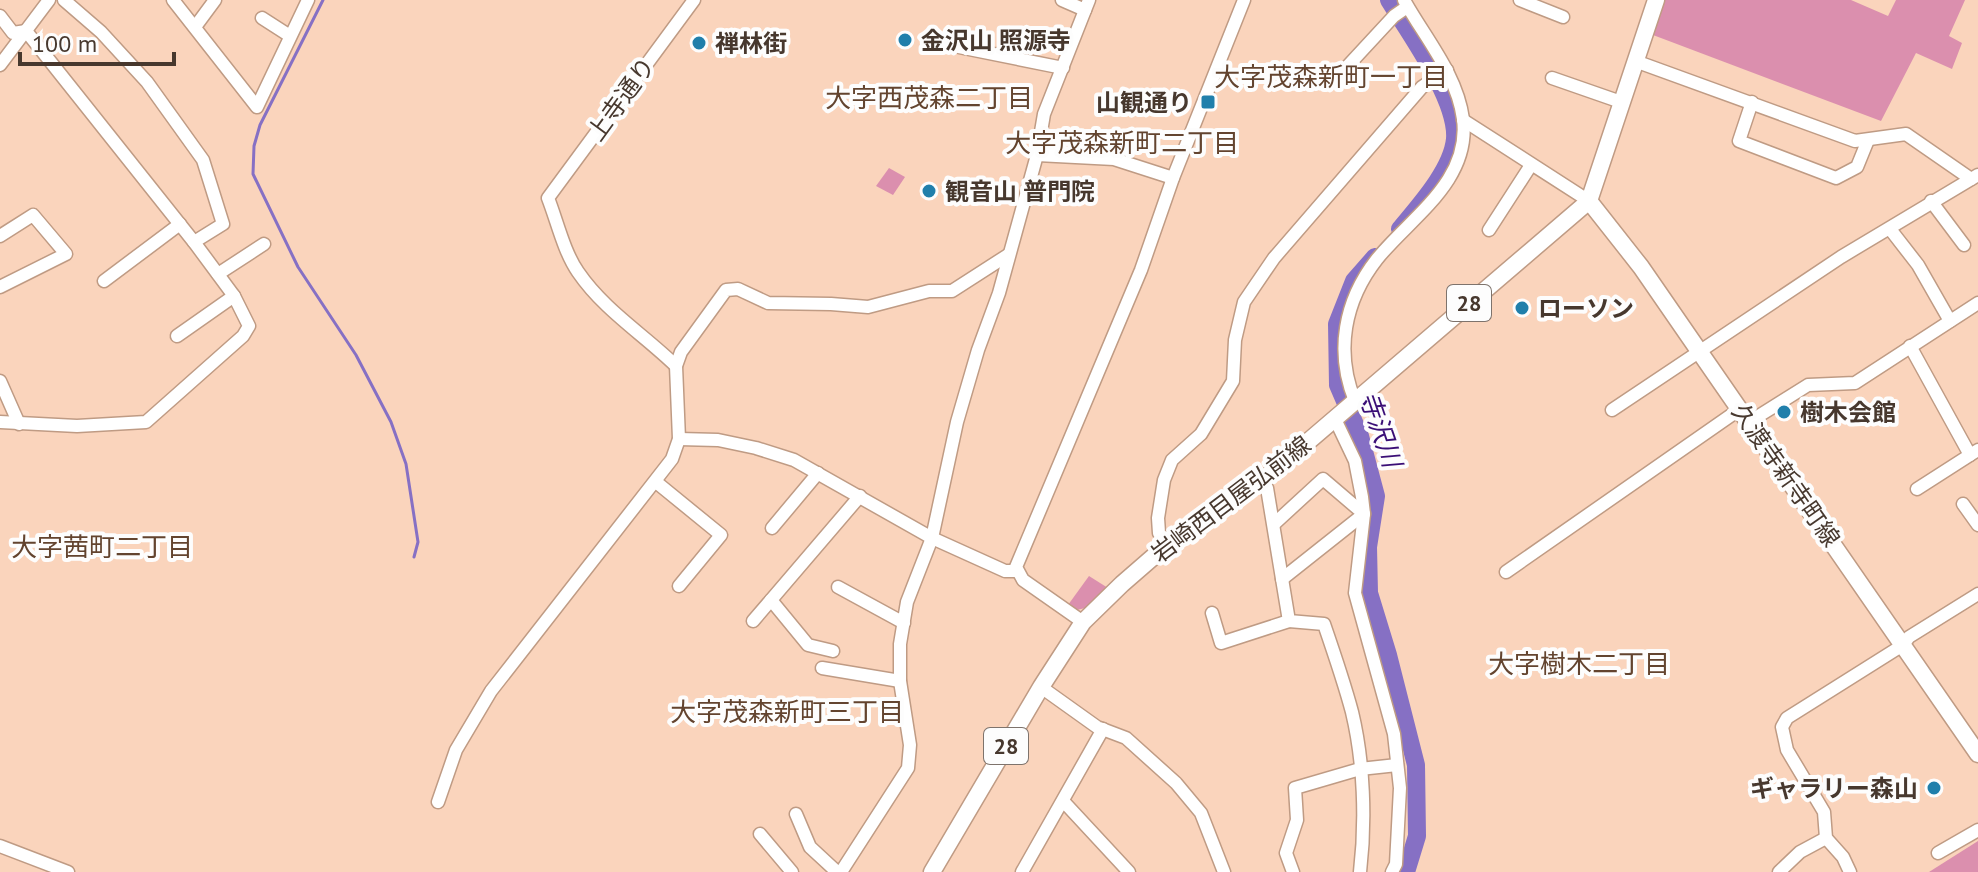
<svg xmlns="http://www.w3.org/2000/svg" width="1978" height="872" font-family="'PT Sans','Noto Sans JP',sans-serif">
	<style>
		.green { fill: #db8fae }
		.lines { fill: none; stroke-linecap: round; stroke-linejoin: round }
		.stream { stroke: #8670c4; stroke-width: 3 }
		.river { stroke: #8670c4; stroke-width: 18 }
		.minor-casing { stroke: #bf9b84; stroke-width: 15 }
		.major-casing { stroke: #bf9b84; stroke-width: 19 }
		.minor { stroke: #fff; stroke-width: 12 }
		.major { stroke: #fff; stroke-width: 16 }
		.poi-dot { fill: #207fab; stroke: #fdfdfd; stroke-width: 3 }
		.labels { text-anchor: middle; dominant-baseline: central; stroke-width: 8; stroke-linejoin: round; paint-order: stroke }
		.shield { fill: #fdfdfd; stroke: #7e736c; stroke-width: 2 }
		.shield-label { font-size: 22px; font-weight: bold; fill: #47382e }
		.poi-label { font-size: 24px; font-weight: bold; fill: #47382e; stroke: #fdfdfd; text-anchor: start }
		.street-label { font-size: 24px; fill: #47382e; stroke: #fdfdfd }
		.neighbourhood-label { font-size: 26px; fill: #63442f; stroke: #fdfdfd }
		.water-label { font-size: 26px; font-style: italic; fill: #3a0e76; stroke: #fdfdfd }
	</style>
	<rect width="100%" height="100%" fill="#fad4bc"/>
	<g class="green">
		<polygon points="1665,0 1851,0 1888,16 1896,0 1965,0 1949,36 1962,43 1952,69 1916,53 1881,121 1653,35"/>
		<polygon points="889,168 905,177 893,195 876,186"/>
		<polygon points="1089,576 1108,588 1089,607 1077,610 1068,605"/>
		<polygon points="1978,841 1978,872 1929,872"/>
	</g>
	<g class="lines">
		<polyline class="stream" points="323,0 260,125 254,146 253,174 298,267 356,355 391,422 406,464 418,542 414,557"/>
		<g class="river">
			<path d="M1389,0C1410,34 1458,100 1455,139C1452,170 1419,206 1400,229"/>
			<polyline points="1375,257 1354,281 1337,324 1338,385 1360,436 1376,496 1368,547 1369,593 1388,655 1416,765 1417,836 1406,872"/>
		</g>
		<g class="minor-casing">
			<g id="minor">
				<polyline points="64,0 101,32 147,82 203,160 223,224 194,242"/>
				<polyline points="173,0 257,107 308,0"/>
				<polyline points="1062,0 1085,10"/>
				<polyline points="1520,0 1563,17"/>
				<polyline points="0,16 13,33 26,31 34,41 194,242 234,296 249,326 243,336 146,422 77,426 0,422"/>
				<polyline points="262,18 290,36"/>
				<polyline points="195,27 215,0"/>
				<polyline points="959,47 1063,68"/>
				<polyline points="1635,61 1855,141 1906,134 1971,179"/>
				<polyline points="0,65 49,0"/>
				<polyline points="1344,70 1394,16 1407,7"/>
				<polyline points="1552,78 1621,102"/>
				<polyline points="1752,102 1739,141 1836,178 1857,167 1868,140"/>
				<polyline points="1463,120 1589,201"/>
				<polyline points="1037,155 1114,159 1173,178"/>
				<polyline points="1931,201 1964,245"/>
				<polyline points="1890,229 1918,265 1950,321"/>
				<polyline points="1489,230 1531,165"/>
				<polyline points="0,236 33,215 66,254 0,287"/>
				<polyline points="218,274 264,244"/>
				<polyline points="104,281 180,224"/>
				<polyline points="177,336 234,296"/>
				<polyline points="1910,346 1970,455 1978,450"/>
				<path d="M676,366C643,334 604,310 578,272C564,252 557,221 548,198L694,0"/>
				<polyline points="0,381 19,424"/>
				<path d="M1355,401C1335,352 1344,301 1377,259C1411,217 1471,181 1463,119C1457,74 1425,38 1404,0"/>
				<polyline points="1612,410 1841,257 1978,175"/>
				<polyline points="1335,419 1355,461 1362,497 1364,514 1355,593 1394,734 1400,788 1396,864 1392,872"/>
				<polyline points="1749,422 1808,385 1855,383 1978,303"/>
				<polyline points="679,439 718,440 756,448 794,460 932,538 1005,571 1017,571"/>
				<path d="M1262,481L1267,488L1289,621L1324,624C1334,653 1344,682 1352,712C1364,762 1366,821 1360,872"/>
				<polyline points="656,482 721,535 679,586"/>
				<polyline points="1917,489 1970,455"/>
				<polyline points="1963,504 1978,525"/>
				<polyline points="1274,524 1323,479 1364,514 1282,579"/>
				<polyline points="772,528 818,473"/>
				<polyline points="1168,546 1159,533 1158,518 1164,480 1172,460 1201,434 1233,381 1235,340 1244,302 1274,258 1422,87 1447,70"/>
				<polyline points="1506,572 1740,409"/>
				<polyline points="838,587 904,623"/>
				<polyline points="771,600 808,645 833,651"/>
				<polyline points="1212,613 1221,643 1289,621"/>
				<polyline points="753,621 860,496"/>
				<polyline points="1083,622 1023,580 1016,567 1141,270 1173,178 1244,0"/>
				<polyline points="822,668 900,681"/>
				<polyline points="1041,687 1097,727 1126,738 1176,783 1201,813 1224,872"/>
				<polyline points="438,802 456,750 491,691 672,459 679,439 676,366 681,352 726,290 738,289 768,303 831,304 868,307 929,291 952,291 1008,255"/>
				<polyline points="1064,802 1129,872"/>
				<polyline points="796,814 810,847 837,872"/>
				<polyline points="760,834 792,872"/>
				<polyline points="0,846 68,872"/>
				<polyline points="1938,853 1978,830"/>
				<polyline points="841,872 908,768 910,745 900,681 900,644 907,602 932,538 957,422 978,350 999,293 1037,155 1044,114 1089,0"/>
				<polyline points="1022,872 1103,729"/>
				<polyline points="1293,872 1286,853 1297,820 1295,788 1360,769 1397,765"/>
				<polyline points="1779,872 1800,852 1826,838"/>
				<polyline points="1850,872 1843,857 1826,838 1824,812 1787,750 1782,727 1787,718 1903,645 1909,637 1978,594"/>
			</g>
		</g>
		<g class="major-casing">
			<g id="major">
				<polyline points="1589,201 1641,267 1699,351 1978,754"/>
				<polyline points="932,872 1041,687 1083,622 1122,584 1160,551 1262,481 1589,201 1656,0"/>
			</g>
		</g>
		<use href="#minor" class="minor"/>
		<use href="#major" class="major"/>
	</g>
	<g class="poi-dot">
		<circle cx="905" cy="40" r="8"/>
		<circle cx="699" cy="43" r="8"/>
		<rect x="1200" y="94" width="16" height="16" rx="4"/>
		<circle cx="929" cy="191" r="8"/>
		<circle cx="1522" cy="308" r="8"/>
		<circle cx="1784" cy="412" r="8"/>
		<circle cx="1934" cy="788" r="8"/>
	</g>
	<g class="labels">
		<g class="shield">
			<rect x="1447" y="285" width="44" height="36" rx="6"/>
			<rect x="984" y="728" width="44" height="36" rx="6"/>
		</g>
		<g class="shield-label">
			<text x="1469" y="303">28</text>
			<text x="1006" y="746">28</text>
		</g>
		<g class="poi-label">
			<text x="921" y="40">金沢山 照源寺</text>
			<text x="715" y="43">禅林街</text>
			<text x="1192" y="102" text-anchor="end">山観通り</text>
			<text x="945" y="191">観音山 普門院</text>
			<text x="1538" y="308">ローソン</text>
			<text x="1800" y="412">樹木会館</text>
			<text x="1918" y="788" text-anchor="end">ギャラリー森山</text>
		</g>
		<g class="street-label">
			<text transform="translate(621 99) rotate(-54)">上寺通り</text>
			<text transform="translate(1786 475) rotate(55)">久渡寺新寺町線</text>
			<text transform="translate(1231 499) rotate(-37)">岩崎西目屋弘前線</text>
		</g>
		<g class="neighbourhood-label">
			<text x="1331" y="76">大字茂森新町一丁目</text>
			<text x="929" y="97">大字西茂森二丁目</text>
			<text x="1122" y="142">大字茂森新町二丁目</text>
			<text x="102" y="546">大字茜町二丁目</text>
			<text x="1579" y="663">大字樹木二丁目</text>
			<text x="787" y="711">大字茂森新町三丁目</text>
		</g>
		<g class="water-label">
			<text transform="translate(1381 429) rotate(71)">寺沢川</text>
		</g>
	</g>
	<path d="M20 52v12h154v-12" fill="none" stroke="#47382e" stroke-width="4"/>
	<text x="32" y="52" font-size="24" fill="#47382e" stroke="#fdfdfd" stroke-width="6" paint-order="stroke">100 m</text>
</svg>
